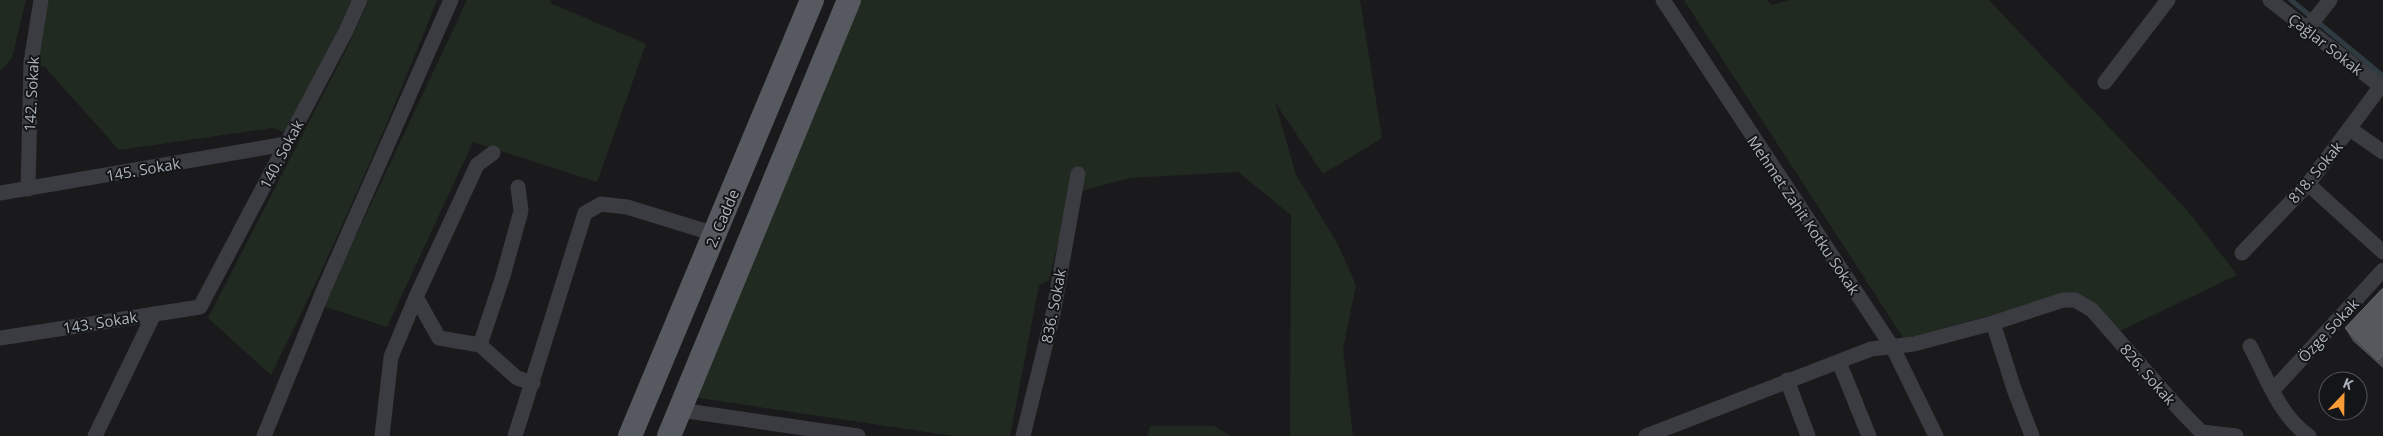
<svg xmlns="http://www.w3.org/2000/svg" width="2383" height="436" font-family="'Open Sans',sans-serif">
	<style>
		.green { fill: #212a21 }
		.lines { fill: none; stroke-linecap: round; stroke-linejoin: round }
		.stream { stroke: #2f3b41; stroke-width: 5 }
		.street { stroke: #3a3c41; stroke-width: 15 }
		.primary { stroke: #565a60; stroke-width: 24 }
		.wall { fill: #4b4d51 }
		.building { fill: #56585d; stroke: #63666c }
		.labels { text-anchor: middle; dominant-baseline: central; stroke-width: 4; stroke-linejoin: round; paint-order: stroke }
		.street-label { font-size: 15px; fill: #acb3bc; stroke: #141517 }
	</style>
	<rect width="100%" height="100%" fill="#1a1a1c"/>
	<g class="green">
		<polygon points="0,0 26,0 12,58 0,71"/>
		<polygon points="35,0 352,0 299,111 283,132 272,128 119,150 45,67 28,62"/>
		<path d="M369,0H437C387,127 332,253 271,375L208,318L346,50Z"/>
		<polygon points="467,0 551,0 550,3 646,44 597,182 473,142 387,327 323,306"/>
		<polygon points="858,0 1360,0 1382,138 1323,174 1275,102 1296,175 1338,245 1356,285 1343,349 1353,436 1290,436 1291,215 1238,172 1130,178 1070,194 1049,280 1039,285 1010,436 954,436 692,397"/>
		<polygon points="1684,0 1767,0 1772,5 1790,0 1989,0 2187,210 2237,275 2118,332 2071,293 1904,339"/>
		<polygon points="1150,426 1214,426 1231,436 1148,436"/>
	</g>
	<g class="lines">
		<polyline class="stream" points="2291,0 2383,76"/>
		<g class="street">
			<polyline points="1663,0 1893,348 1936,436"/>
			<polyline points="2270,0 2383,88"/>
			<polyline points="2307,29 2330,0"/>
			<polyline points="2105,82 2168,0"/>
			<polyline points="2350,129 2383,152"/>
			<polyline points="2308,184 2383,252"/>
			<polyline points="28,189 31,62 41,0"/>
			<polyline points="0,193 286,144"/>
			<polyline points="2242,253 2308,184 2381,86"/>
			<polyline points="416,297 439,338 480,345 517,378 533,383"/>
			<polyline points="1993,323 2014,389 2032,436"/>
			<polyline points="0,338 200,307 346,31 360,0"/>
			<polyline points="480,345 503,276 521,211 518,187"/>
			<path d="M2250,346C2266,376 2280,417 2309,436"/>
			<polyline points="1839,362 1869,436"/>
			<polyline points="1787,380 1808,436"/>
			<polyline points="2273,390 2383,270"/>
			<polyline points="680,410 858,436"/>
			<polyline points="2202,432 2236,436"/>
			<polyline points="95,436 154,314"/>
			<polyline points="264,436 324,289 451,0"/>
			<polyline points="382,436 391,357 416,297 477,165 493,153"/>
			<polyline points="515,436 585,213 601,204 627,207 715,234"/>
			<polyline points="1023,436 1053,314 1078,174"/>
			<polyline points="1646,436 1871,349 1914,344 1993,323 2063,300 2075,300 2092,310 2179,409 2205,436"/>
		</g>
		<g class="primary">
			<polyline points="630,436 812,0"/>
			<polyline points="669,436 849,0"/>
		</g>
	</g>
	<polygon class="wall" points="2383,288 2383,368 2353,341 2345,328"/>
	<polygon class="building" points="2383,288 2383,355 2378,360 2345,328"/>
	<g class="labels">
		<g class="street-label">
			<text transform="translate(2326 44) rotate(38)">Çağlar Sokak</text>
			<text transform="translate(31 94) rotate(-87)">142. Sokak</text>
			<text transform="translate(281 154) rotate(-62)">140. Sokak</text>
			<text transform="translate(143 169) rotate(-10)">145. Sokak</text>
			<text transform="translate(2315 172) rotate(-50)">818. Sokak</text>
			<text transform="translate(1804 215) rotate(56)">Mehmet Zahit Kotku Sokak</text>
			<text transform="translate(722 218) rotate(-67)">2. Cadde</text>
			<text transform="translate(1053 306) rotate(-79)">836. Sokak</text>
			<text transform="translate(100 322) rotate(-9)">143. Sokak</text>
			<text transform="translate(2328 330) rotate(-47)">Özge Sokak</text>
			<text transform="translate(2148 374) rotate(49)">826. Sokak</text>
		</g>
	</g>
	<g transform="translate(2343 396) rotate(22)"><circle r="24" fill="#141517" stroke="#515459"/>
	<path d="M0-4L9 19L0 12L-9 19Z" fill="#f79c37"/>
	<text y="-8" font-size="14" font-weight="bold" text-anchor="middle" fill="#acb3bc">K</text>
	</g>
</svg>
